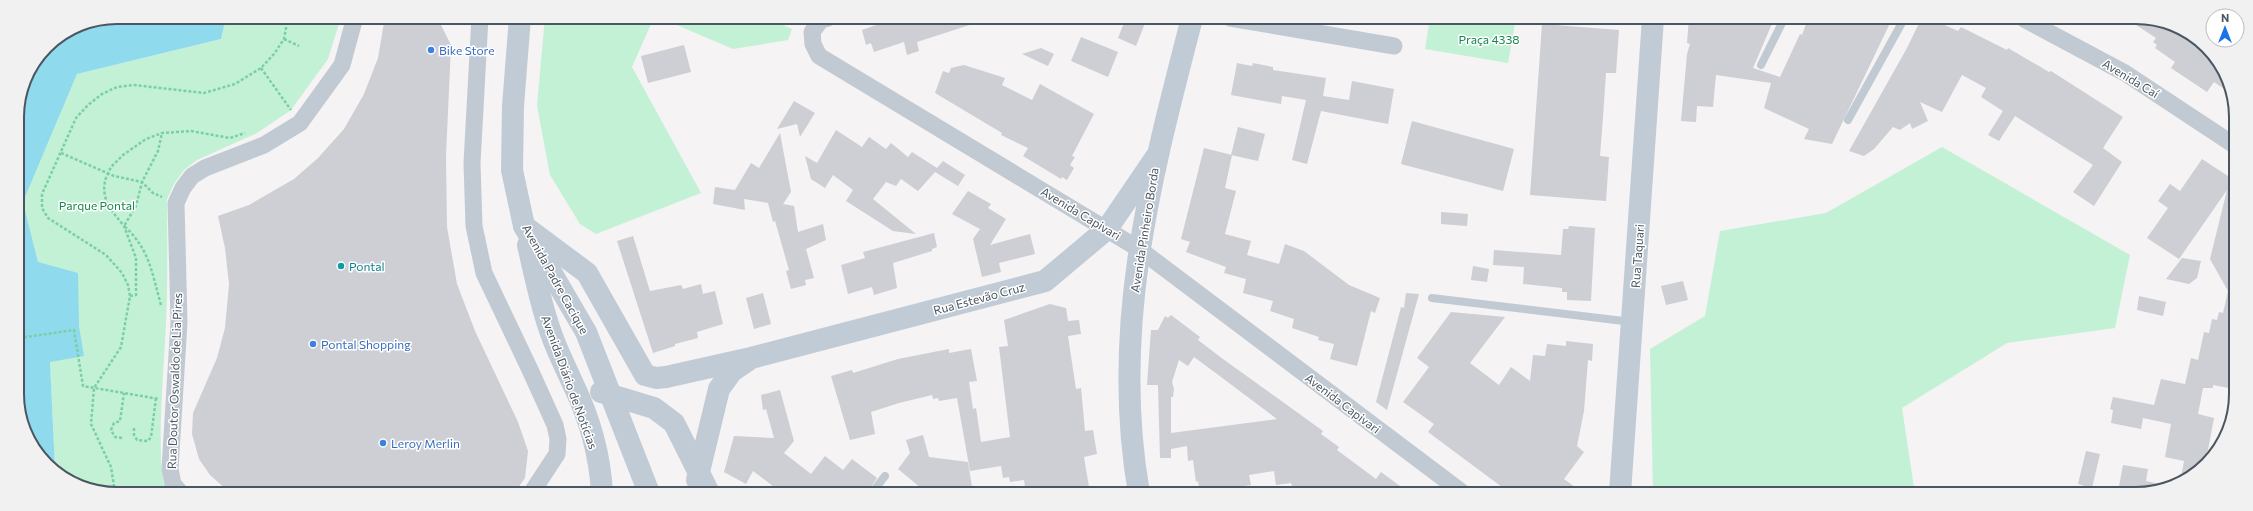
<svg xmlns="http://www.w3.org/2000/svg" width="2253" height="511" font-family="Commissioner,sans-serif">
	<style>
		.green { fill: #c3f1d5 }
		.water { fill: #90daee }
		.building { fill: #cdcfd5; fill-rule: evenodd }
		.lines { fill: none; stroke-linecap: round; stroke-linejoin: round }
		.path { stroke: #7ad0a6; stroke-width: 2.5; stroke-dasharray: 3 2; stroke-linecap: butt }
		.lane { stroke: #c1cad2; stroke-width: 8 }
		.street { stroke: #c1cad2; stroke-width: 17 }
		.secondary { stroke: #c1cbd6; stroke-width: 22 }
		.shop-dot { fill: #3f7fe0; stroke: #fff; stroke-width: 1.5 }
		.culture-dot { fill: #0f9aa8; stroke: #fff; stroke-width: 1.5 }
		.labels { text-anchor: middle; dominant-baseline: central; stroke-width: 3; stroke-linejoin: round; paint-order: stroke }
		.park-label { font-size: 12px; fill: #17864f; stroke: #fff }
		.shop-label { font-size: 12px; fill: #366cbe; stroke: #fff; text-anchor: start }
		.street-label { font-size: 12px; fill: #4a5661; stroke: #fff }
		.culture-label { font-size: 12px; fill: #0d838f; stroke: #fff; text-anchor: start }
		.rim { fill: none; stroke: #4a5661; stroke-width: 2 }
	</style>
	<rect width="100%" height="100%" fill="#f5f3f3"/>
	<g class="green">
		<path d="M226,17H341L328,59L291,110L257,133L197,160L184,170L174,184L167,199C167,241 168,282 166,323C165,354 154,472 167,492H97L55,469L50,362L38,262L23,202L77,74L221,39Z"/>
		<polygon points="545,17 654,17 632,67 701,193 596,234 580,224 550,175 537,106"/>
		<polygon points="658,17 767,18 792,29 788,40 733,49"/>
		<polygon points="1430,18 1516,18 1508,63 1425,49"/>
		<polygon points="1942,147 2130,255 2115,328 2007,343 1902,408 1915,494 1653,493 1650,349 1705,316 1720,231 1826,213"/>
	</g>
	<polygon class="water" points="117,17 226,17 221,39 77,74 23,202 38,262 78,273 79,326 84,356 50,362 55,469 46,465 19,414 17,110 25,78 46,46 79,24"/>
	<g class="building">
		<polygon points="385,17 437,17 451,45 446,156 447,227 457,284 475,331 518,422 528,451 525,478 515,492 229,492 210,475 199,459 192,434 193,413 217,358 225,328 229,284 225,248 218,216 249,205 294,179 318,158 344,129 364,94 378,58"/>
		<polygon points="896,18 982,18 982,21 917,42 919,51 907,55 904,42 874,52 871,43 866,45 862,30"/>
		<polygon points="1126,18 1147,18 1136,46 1118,38"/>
		<polygon points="1689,18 1774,19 1753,68 1780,77 1800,34 1802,35 1808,19 1892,19 1832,144 1804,139 1809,129 1764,108 1771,83 1716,75 1713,107 1697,106 1696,122 1681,121 1687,54 1690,44 1687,43"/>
		<polygon points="1921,19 1931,19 1958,31 1961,27 2007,50 2008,48 2049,72 2051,71 2123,117 2103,148 2122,162 2094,206 2073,192 2093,165 2015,116 1999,141 1988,135 2003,111 1981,97 1986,88 1962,75 1942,112 1920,102 1928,121 1912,129 1910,123 1900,130 1893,127 1874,149 1864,156 1849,151 1907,48"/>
		<polygon points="2127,19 2156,19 2207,46 2233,95 2214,82 2207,92 2171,68 2175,62 2155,48 2157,45 2153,42 2156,38"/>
		<polygon points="1542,24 1619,30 1616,73 1606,73 1603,117 1600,156 1609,157 1606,201 1530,195"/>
		<polygon points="1081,37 1118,52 1108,77 1071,61"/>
		<polygon points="684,45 691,72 648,83 641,56"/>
		<polygon points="1041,48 1054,54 1048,66 1022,54"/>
		<polygon points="1237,63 1252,66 1253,63 1273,67 1273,70 1326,78 1323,96 1349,100 1352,81 1394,89 1388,124 1321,111 1307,164 1292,160 1306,100 1282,96 1281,104 1231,95"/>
		<polygon points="964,65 1005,78 1002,85 1032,100 1040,84 1094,114 1072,156 1075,157 1070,165 1074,168 1067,180 1062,177 1061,179 1023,156 1028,148 1001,135 1002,133 935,93 943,71 949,73 951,68"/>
		<polygon points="794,101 815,113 800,137 797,124 777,129"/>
		<polygon points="1412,121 1514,149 1503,191 1401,164"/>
		<polygon points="1238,127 1265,134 1258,161 1231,155"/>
		<polygon points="836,130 862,147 869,137 886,149 891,143 908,157 912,152 937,168 943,161 965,175 958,186 935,172 918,191 901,179 896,186 886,182 873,199 916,234 893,231 846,201 853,190 833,175 825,188 811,179 805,156 817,163"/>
		<polygon points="780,133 791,192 783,204 794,206 798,232 823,224 826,240 806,249 814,278 805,280 806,285 791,289 786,271 789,270 775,221 773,222 768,203 744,199 745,210 713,204 715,187 735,190 751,163 759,168"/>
		<polygon points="1204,148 1232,155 1225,188 1236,191 1225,234 1251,241 1247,255 1279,264 1285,244 1304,251 1349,285 1380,298 1375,313 1371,311 1357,366 1330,359 1334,344 1318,340 1319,337 1292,328 1294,319 1270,311 1273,301 1243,293 1246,279 1224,273 1226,267 1186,252 1190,242 1181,239"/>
		<polygon points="2202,159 2234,180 2234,389 2213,385 2213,388 2203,388 2198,414 2214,418 2205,466 2180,483 2184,461 2165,457 2171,424 2143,418 2141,429 2111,423 2113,410 2110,409 2113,397 2154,405 2161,379 2185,384 2191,358 2198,360 2204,332 2209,333 2212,319 2217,320 2219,312 2223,313 2228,291 2210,259 2227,190 2179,259 2147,238 2168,208 2158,201 2170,184 2180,191"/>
		<polygon points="968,191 991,204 988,208 1006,219 990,245 1030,234 1035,254 999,263 1001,272 982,277 973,239 980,229 952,214"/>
		<polygon points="1441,212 1468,214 1467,226 1441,224"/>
		<polygon points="1569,226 1595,228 1591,301 1567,300 1567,292 1562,292 1562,288 1523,284 1524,267 1493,265 1494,250 1561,255 1563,229 1568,229"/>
		<polygon points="934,233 937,247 932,249 932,251 893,263 897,288 874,295 872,287 848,294 841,265 865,258 863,252"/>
		<polygon points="633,236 650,291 681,285 683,289 701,284 703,294 715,291 723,324 697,332 698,338 675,344 675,346 653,353 617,241"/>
		<polygon points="2182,258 2201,261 2197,278 2189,284 2166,279"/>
		<polygon points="1473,266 1489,269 1487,282 1471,280"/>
		<polygon points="1683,281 1688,300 1666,305 1661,286"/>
		<polygon points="763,293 771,324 754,329 746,298"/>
		<polygon points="1406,293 1419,294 1387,410 1376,402 1401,307 1404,308"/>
		<polygon points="2139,296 2166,302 2163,316 2137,310"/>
		<polygon points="1050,304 1066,308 1068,321 1079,320 1081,334 1068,336 1076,389 1081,388 1085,431 1093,430 1097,454 1084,457 1090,493 1026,493 1024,480 1010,482 1009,477 1003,478 1001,466 970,471 957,398 939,401 938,398 933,399 932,395 899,403 871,412 875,434 850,440 831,376 852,370 853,373 898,359 949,349 949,353 971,349 977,381 969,382 973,409 976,408 981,442 1010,437 999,347 1008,346 1004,320"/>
		<polygon points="1451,312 1505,317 1470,363 1499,385 1511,367 1530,381 1533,355 1545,356 1547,344 1566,346 1566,341 1593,344 1592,361 1588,360 1584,411 1577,446 1584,452 1564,479 1583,493 1510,493 1428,432 1434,424 1403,402 1429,367 1417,358"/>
		<path d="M1171,315L1200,337L1198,340L1223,359L1323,431L1321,434L1339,447L1337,450L1376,479L1381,472L1400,486L1395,493H1294L1291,483L1276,485L1274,471L1249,475L1251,485L1200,493L1198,481L1196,482L1193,460L1188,461L1187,446L1171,449V458H1160L1158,385H1147L1151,330H1158L1165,316L1168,318ZM1194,357L1213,371L1277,419L1171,433V397H1173L1174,389L1172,382L1179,360L1188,366Z"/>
		<polygon points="780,390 794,441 784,453 811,474 825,456 843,470 852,459 877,478 867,493 782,493 753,471 746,484 724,472 734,436 774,438 766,409 763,410 761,395"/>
		<polygon points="923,435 929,457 968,462 973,493 927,493 898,469 910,453 906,440"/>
		<polygon points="2086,451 2100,454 2092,488 2078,484"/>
		<polygon points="2123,465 2148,469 2146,481 2174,487 2143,494 2118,492"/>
	</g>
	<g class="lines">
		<g class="path">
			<polyline points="284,39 299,46"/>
			<polyline points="261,68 291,110"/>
			<polyline points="61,153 114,176 142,182 153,193 162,197"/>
			<polyline points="130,296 136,295 136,258 124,226 107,205 104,190 105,180 111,167 123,155 146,139 162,133 191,131 230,138 245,133"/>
			<path d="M161,305C152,274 150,249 124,226L136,206L142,182L158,151L162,133"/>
			<polyline points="19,338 74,330 83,386 159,399"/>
			<polyline points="134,428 134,435 137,440 148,441 151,437 156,398"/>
			<polyline points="122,438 115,437 111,430 114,423 120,421 124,393"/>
			<polyline points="115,492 111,467 91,424 94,388 121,347 130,296 128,285 122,273 106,255 48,218 42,208 42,194 76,118 88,105 102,94 117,87 134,85 204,93 235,84 261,68 274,54 284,39 288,17"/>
		</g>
		<g class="lane">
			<polyline points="1761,65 1784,19"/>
			<polyline points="1848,120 1904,19"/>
			<polyline points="1432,298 1632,322"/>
			<polyline points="872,493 885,476"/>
		</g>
		<g class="street">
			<polyline points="480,17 472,163 474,226 484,273 531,372 555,425 558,439 557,454 532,492"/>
			<polyline points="828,18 821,20 812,32 813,44 819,56 1139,249 1463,493"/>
			<polyline points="1230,18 1394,46"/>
			<polyline points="2024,19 2125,73 2234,145"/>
			<polyline points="180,492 173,484 170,469 179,322 176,203 183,188 192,176 205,168 264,145 300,123 342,65 355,17"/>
		</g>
		<g class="secondary">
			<polyline points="520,17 513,106 512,170 524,226 586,332 649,493"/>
			<polyline points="524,226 587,273 645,375 656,378 666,377 751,358 1045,281 1107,229 1156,157"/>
			<path d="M528,245C535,275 541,307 552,336C558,353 566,368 573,384C589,417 600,456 602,493"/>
			<polyline points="601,392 654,408 674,423 709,493"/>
			<polyline points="697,480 719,389 732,371 747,361"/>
			<path d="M1139,493C1110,328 1151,177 1192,18"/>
			<polyline points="1620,493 1653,18"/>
		</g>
	</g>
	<g class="shop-dot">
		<circle cx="431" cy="50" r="4"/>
		<circle cx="313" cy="344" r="4"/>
		<circle cx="383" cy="443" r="4"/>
	</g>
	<circle class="culture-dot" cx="341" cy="266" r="4"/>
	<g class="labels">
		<g class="park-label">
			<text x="1489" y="39">Praça 4338</text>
			<text x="97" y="205">Parque Pontal</text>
		</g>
		<g class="shop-label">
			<text x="439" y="50">Bike Store</text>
			<text x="321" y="344">Pontal Shopping</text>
			<text x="391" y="443">Leroy Merlin</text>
		</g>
		<g class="street-label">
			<text transform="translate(2131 78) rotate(31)">Avenida Caí</text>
			<text transform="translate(1081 213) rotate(31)">Avenida Capivari</text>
			<text transform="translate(1144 230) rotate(-81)">Avenida Pinheiro Borda</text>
			<text transform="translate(1637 256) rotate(-86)">Rua Taquari</text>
			<text transform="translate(556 279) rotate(61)">Avenida Padre Cacique</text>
			<text transform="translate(979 298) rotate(-15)">Rua Estevão Cruz</text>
			<text transform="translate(174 381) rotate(-88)">Rua Doutor Oswaldo de Lia Pires</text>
			<text transform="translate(570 382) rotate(70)">Avenida Diário de Notícias</text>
			<text transform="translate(1343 403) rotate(37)">Avenida Capivari</text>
		</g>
		<g class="culture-label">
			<text x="349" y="266">Pontal</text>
		</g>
	</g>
	<path d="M0 0H2253V511H0ZM117 24H2136A93 93 0 0 1 2229 117V394A93 93 0 0 1 2136 487H117A93 93 0 0 1 24 394V117A93 93 0 0 1 117 24Z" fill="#f1f1f2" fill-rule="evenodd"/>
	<path class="rim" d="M117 24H2136A93 93 0 0 1 2229 117V394A93 93 0 0 1 2136 487H117A93 93 0 0 1 24 394V117A93 93 0 0 1 117 24Z"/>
	<g transform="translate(2225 28)"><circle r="19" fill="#ffffff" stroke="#b7bbc0"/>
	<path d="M0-3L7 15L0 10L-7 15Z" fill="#1a73e8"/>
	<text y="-6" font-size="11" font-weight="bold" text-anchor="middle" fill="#4a5661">N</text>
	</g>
</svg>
